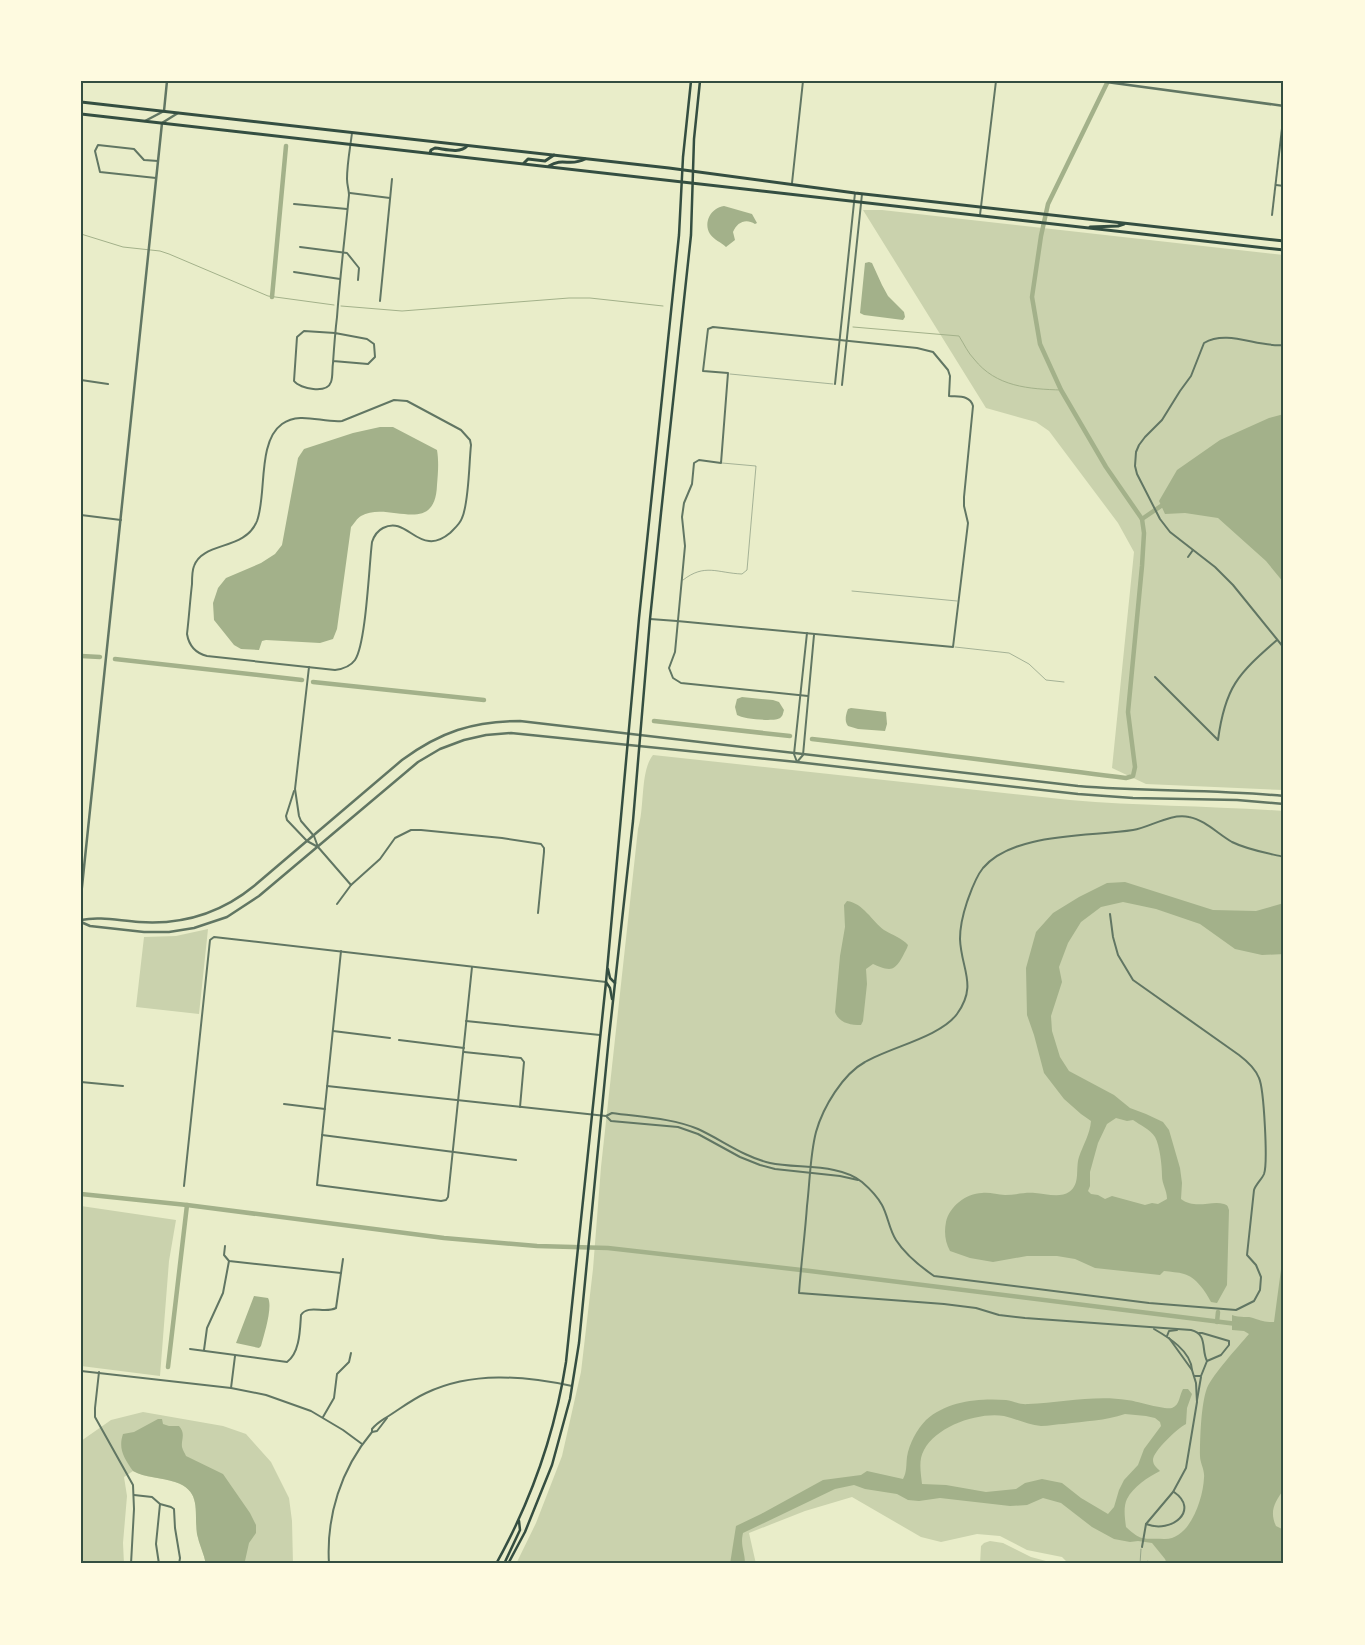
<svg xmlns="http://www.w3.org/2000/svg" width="1365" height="1645" font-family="'Space Grotesk',sans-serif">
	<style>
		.green { fill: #cad2ad }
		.water { fill: #a3b18a; fill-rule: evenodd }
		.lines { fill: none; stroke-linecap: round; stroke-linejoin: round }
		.stream { stroke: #a3b18a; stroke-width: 1 }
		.canal { stroke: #a3b18a; stroke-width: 4.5 }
		.service { stroke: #617663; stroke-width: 0.5 }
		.minor { stroke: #617663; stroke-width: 2 }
		.tertiary { stroke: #617663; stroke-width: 2.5 }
		.secondary { stroke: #344e41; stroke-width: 2.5 }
		.primary { stroke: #344e41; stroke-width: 3 }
		.neatline { fill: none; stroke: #344e41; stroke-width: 2 }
	</style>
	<rect width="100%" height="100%" fill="#e9edc9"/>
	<g class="green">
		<polygon points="863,210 882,210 1284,255 1284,790 1146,784 1112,768 1134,552 1118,523 1049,431 1036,422 986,408"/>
		<path d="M653,755L1070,800C1141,806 1212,806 1284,811V1564H1069L1062,1557L1027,1550L1000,1536L977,1534L941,1542L921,1537L852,1497L805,1511L749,1533L756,1564H516L536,1523L562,1456L581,1372L593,1269L601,1167L638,829C645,807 640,771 653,755Z"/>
		<polygon points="208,929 199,1014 136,1007 144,937 176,936"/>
		<polygon points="81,1206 176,1220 169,1261 160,1376 81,1366"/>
		<path d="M143,1412L223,1426L246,1434L271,1462L289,1498L292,1521L293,1564H206C204,1554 199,1544 197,1534C194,1511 202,1491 175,1482C161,1477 145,1478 133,1471L124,1477L127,1496L123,1543L124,1564H81V1441L111,1420Z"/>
		<polygon points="990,1541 1003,1543 1031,1557 1057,1564 980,1564 981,1546 984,1543"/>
	</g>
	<g class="water">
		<path d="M724,206L752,214L757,223L755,224C746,218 737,222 733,232L735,240L726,247C721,242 714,240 710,234C703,222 711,208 724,206Z"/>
		<polygon points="869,262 872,263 882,285 888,296 904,312 905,317 903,320 864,315 860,313 865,263"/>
		<polygon points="1284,414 1284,583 1266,561 1218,518 1185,513 1165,514 1159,501 1177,470 1220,440 1269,418"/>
		<path d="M380,427H393L437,450C439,462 438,473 437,485C435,538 388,500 361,516C357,518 354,524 351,527L337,629L333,639L320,643L266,640L262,641L259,650L241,649L234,645L214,620L213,603L218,588L226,578L261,563L275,554L282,545L298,458L304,449L353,433Z"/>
		<path d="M742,697L773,700L779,702L784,710C783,713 783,716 780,718C775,722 743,719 737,715L735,707L737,699Z"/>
		<path d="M851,708L886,712L887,724L885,731L858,729L848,726C844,721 846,714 848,709Z"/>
		<path d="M1125,882L1213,910L1256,911L1284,903V954L1262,955L1235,949L1200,924L1156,909L1123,902L1101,907L1081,922L1068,943L1059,967L1062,982L1051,1016L1052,1031L1060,1057L1069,1071L1114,1095L1130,1108L1146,1114L1163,1122L1169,1130L1180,1168L1182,1183L1181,1199C1196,1210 1211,1200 1224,1204C1228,1205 1228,1207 1229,1210L1227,1285L1217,1303L1211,1302C1206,1292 1196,1277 1184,1274C1178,1272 1171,1272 1164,1271L1160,1275L1095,1268L1075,1259L1057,1256H1027L993,1262L970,1258L950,1251C945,1242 944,1232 946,1222C949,1207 966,1193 982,1193C990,1192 997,1195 1005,1195C1015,1195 1025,1192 1035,1193C1045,1194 1061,1198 1069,1192C1081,1184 1075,1169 1079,1157C1083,1145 1090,1134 1091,1121L1081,1114L1064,1099L1044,1073L1034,1035L1027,1015L1026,968L1036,932L1053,913L1079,897L1107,883ZM1116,1118L1127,1121L1133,1120C1140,1125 1150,1129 1155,1137C1160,1146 1162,1166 1162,1176C1162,1184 1167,1190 1167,1199L1158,1204L1152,1203L1145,1205L1112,1196L1105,1199L1098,1195L1091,1194L1088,1191L1090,1186V1172L1098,1143L1107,1124Z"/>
		<path d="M847,901C863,903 872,921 884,930C892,935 902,938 908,945L907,948C903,955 898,969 889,969C884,969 878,966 873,964L866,969L867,984L863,1021L861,1025C850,1025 839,1023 835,1012L840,956L845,927L844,905Z"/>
		<path d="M1284,1247V1489C1275,1502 1269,1511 1276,1526L1284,1530V1564H1167L1165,1559L1152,1543L1138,1541L1130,1542L1114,1539L1092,1527L1061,1503L1043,1498L1027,1505L1010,1506L940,1498L919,1501L908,1500L897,1494L865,1489L854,1485L835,1489L743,1533C740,1546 745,1551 745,1564H730L736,1526L761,1514L823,1480L861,1475L867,1471L903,1479C907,1472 906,1465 907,1457C909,1444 917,1429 926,1420C947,1401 979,1398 1006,1400C1013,1401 1021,1405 1028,1404C1061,1403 1094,1395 1127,1400C1137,1401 1164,1410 1172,1408C1180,1405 1179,1396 1183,1389H1188L1192,1394L1187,1408L1186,1424C1178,1428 1153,1451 1153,1460C1153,1465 1157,1468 1160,1471C1148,1477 1133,1487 1127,1499C1123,1507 1125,1519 1126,1527C1142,1542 1144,1538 1164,1539C1190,1540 1203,1499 1204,1478C1205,1470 1200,1463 1200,1456C1200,1439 1201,1404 1207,1388C1213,1374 1238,1347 1249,1334L1244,1331L1232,1330V1315C1240,1318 1249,1316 1253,1318C1262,1321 1265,1322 1274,1322ZM1125,1414L1146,1416L1155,1418L1160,1422L1161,1426L1144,1449L1138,1465L1124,1480L1119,1490L1114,1507L1108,1514L1081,1498L1062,1483L1042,1479L1025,1483L1016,1489L986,1492L946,1485L922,1484C921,1474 918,1460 924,1450C937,1426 978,1412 1004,1416C1017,1419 1028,1425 1041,1426C1049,1426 1057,1424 1064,1424C1085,1421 1105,1421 1125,1414Z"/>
		<path d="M254,1296L268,1298C273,1307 264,1335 261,1346L259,1348L236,1343Z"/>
		<path d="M158,1419H162L163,1424L169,1426H179C186,1434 181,1439 182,1447C183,1451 185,1453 186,1456L223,1474L250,1513L256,1525V1533L249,1543L245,1561L241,1564H206C204,1554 199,1544 197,1534C194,1511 202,1491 175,1482C161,1477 145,1478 133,1471C124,1458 118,1449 123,1434L134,1432Z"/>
	</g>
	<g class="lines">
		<g class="stream">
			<polyline points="81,234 123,247 160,251 169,254 268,296 334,305"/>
			<polyline points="341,306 402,311 569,298 590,298 663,306"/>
			<path d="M853,327L959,336C964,344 968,353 974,359C996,387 1029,389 1061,390"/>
		</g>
		<g class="canal">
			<polyline points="272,297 286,146"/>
			<polyline points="1142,519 1161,506"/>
			<polyline points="81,656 100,657"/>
			<polyline points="115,659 302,680"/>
			<polyline points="313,682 484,700"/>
			<polyline points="654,721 790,736"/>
			<path d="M812,739C917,751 1021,765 1126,778L1133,776L1135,767L1128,712L1142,566L1144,533L1142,519L1106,467L1061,390L1040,344L1032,297L1041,236L1048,204L1108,81"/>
			<polyline points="81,1194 187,1205 444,1238 537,1246 608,1248 810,1271 1237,1324"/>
			<polyline points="1217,1322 1218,1312"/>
			<polyline points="168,1367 187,1205"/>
		</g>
		<g class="service">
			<polyline points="730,374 833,384"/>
			<path d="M683,580C705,563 717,573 742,574L747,570L756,466L722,463"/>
			<polyline points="852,591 957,601"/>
			<polyline points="955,647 1009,653 1029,664 1046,680 1064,682"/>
			<polyline points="1148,1561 1150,1564"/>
			<polyline points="1140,1564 1141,1549"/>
		</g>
		<g class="minor">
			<polyline points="156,178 100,172 95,151 98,145 134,149 144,160 158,161"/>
			<polyline points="792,183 803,81"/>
			<polyline points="1276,185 1284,186"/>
			<polyline points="350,193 390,198"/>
			<polyline points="294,204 347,209"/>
			<polyline points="980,215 996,81"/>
			<polyline points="1272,215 1284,111"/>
			<polyline points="300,247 347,253 359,268 358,280"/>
			<polyline points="294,272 340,279"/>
			<polyline points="380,301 392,179"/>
			<path d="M1284,345C1258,348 1228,329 1204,343L1191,376L1180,391L1162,420L1145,437L1139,445L1136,452L1135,466L1137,474L1160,519L1170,532L1215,567L1233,585L1284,648"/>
			<path d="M333,361L368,364L375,357L374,344L367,339L335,333L304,331L297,337L294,381C300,389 327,394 331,382C333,377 332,369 333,363C334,348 335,333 337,317C340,276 345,236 349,195C349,190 347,185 347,179C347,164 350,149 352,133"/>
			<polyline points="81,380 108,384"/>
			<polyline points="835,384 855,193"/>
			<polyline points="842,385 862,194"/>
			<path d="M394,400L407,401L461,430L470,440L471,445C469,463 469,503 462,518C460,524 455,528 450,533C444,538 437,542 429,541C412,540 402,518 383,528C377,531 374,536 372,542C369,566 366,644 355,660C350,667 343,669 335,670L207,656C195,653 189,646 187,634C189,617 190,601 192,584C192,578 192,571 194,566C203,541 245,551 257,521C267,494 257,442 282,424C300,411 322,423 342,421Z"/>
			<polyline points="81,515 121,520"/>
			<polyline points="1188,557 1193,550"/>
			<path d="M650,619L677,621L953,647L968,523L964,506V497L973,406C970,395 959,397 949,396L950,376L948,370L933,352L917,348L713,327L708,329L703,371L728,373L721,463L699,460L694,463L692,484L684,503L682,517L685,546L675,652L669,668L673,678L681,683L808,696"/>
			<polyline points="309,667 295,789 299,816 301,821 314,836 318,847 351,885"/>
			<path d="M1155,677L1218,740C1225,687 1238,674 1277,640"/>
			<polyline points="797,762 803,755 814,635"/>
			<polyline points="797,762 794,754 807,633"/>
			<polyline points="294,791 286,816 287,820 307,841 318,847"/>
			<polyline points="337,904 351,885 380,859 395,838 411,830 421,830 502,838 541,844 544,848 544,852 538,913"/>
			<polyline points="341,951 317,1185 441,1201 446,1200 448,1197 472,967"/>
			<polyline points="466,1021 600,1035"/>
			<polyline points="333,1031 390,1038"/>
			<polyline points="399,1040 464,1048"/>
			<polyline points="464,1052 521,1058 524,1062 520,1107"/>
			<polyline points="81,1082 123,1086"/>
			<path d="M327,1086L606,1116L612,1113C640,1117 672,1118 698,1129C722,1140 744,1157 770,1163C798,1169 839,1163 862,1182C869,1188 877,1196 882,1205C888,1216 889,1229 896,1240C905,1254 921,1267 934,1276L1149,1303L1236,1310L1254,1301L1260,1290L1261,1277L1256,1265L1247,1255L1254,1190C1256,1184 1262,1179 1264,1174C1268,1163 1264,1089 1259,1078C1255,1068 1247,1061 1239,1055L1133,980L1118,955L1113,937L1110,914"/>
			<polyline points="284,1104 325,1109"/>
			<polyline points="607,1117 611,1121 678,1127 698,1134 740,1157 760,1165 775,1169 840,1176 858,1180"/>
			<polyline points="322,1135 516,1160"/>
			<polyline points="184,1186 210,940 214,937 606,982"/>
			<polyline points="225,1246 224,1255 229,1261 341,1273"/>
			<path d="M1154,1329C1168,1337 1191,1351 1192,1370"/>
			<polyline points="1167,1336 1169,1331 1177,1330"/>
			<path d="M190,1349L287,1362C300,1353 300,1329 301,1315C308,1304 325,1314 336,1308L343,1259"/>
			<polyline points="204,1350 207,1328 223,1293 229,1261"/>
			<path d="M1207,1361C1201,1350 1208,1334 1191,1330L1025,1318L999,1315L976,1308L944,1304L799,1293C801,1264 805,1235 807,1206C810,1181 810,1155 816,1132C823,1107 843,1074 865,1062C891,1047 940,1037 957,1014C978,985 961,969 960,939C960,926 963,914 967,902C971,891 975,878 983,868C1014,832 1089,837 1133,830C1151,827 1170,813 1189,817C1205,820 1218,834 1232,842C1248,850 1267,853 1284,857"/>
			<polyline points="81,1371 231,1388 266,1395 311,1411 343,1430 362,1444"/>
			<polyline points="99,1372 95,1408 95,1417 133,1485 134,1509 131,1564"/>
			<polyline points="1194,1376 1201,1376 1207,1361 1221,1355 1229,1345 1229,1341 1202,1333 1199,1333"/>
			<polyline points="231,1388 235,1356"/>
			<polyline points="1197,1400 1201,1377"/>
			<polyline points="323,1417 334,1398 337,1374 349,1362 351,1353"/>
			<polyline points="372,1432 377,1431 387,1418"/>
			<polyline points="134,1495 152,1497 160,1504 171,1507 174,1509 175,1528 180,1558 179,1564"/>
			<path d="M1146,1524C1172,1534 1200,1510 1174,1492"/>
			<polyline points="1142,1547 1146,1524 1173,1492 1186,1468 1197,1402 1196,1383 1192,1370 1169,1338"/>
			<polyline points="159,1564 156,1544 160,1504"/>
			<path d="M329,1564C326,1516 341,1469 372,1432V1429C377,1423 381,1421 387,1417C400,1409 411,1400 426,1393C472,1371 524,1376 572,1386"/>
		</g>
		<g class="tertiary">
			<polyline points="1099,81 1284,106"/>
			<polyline points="145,121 164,111 167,81"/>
			<polyline points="81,896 162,123 178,113"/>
			<path d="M81,920C100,916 120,921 139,922C181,925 221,913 254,886L402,760C440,732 473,721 520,721L1078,786C1146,792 1215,789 1284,796"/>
			<polyline points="81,922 90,926 144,932 169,932 194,928 227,917 259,896 418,762 440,749 464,740 486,735 511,733 797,762 1078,794 1133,798 1237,800 1284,804"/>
		</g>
		<g class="secondary">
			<polyline points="608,969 610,978 615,983"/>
			<polyline points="606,982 610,988 612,999"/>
			<path d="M496,1564C531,1501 555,1433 566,1362L606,982L639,618L679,235L683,157L691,81"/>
			<polyline points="504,1564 520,1530 519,1521"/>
			<polyline points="508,1564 525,1532 552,1465 570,1399 579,1343 609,1037 633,821 650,619 661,513 691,235 694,139 700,81"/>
		</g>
		<g class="primary">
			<polyline points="81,102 669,168 855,193 1284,241"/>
			<polyline points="81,114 1284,250"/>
			<path d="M430,153L431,150L435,148C445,149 460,154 467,146"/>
			<polyline points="524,163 528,159 545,161 554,155"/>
			<path d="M549,166C563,157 570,167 585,159"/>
			<polyline points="1090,227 1118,226 1124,224"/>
		</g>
	</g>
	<rect width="1365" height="1645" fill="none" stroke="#fefae0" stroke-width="165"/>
	<rect x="82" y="82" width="1200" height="1480" class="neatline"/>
</svg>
